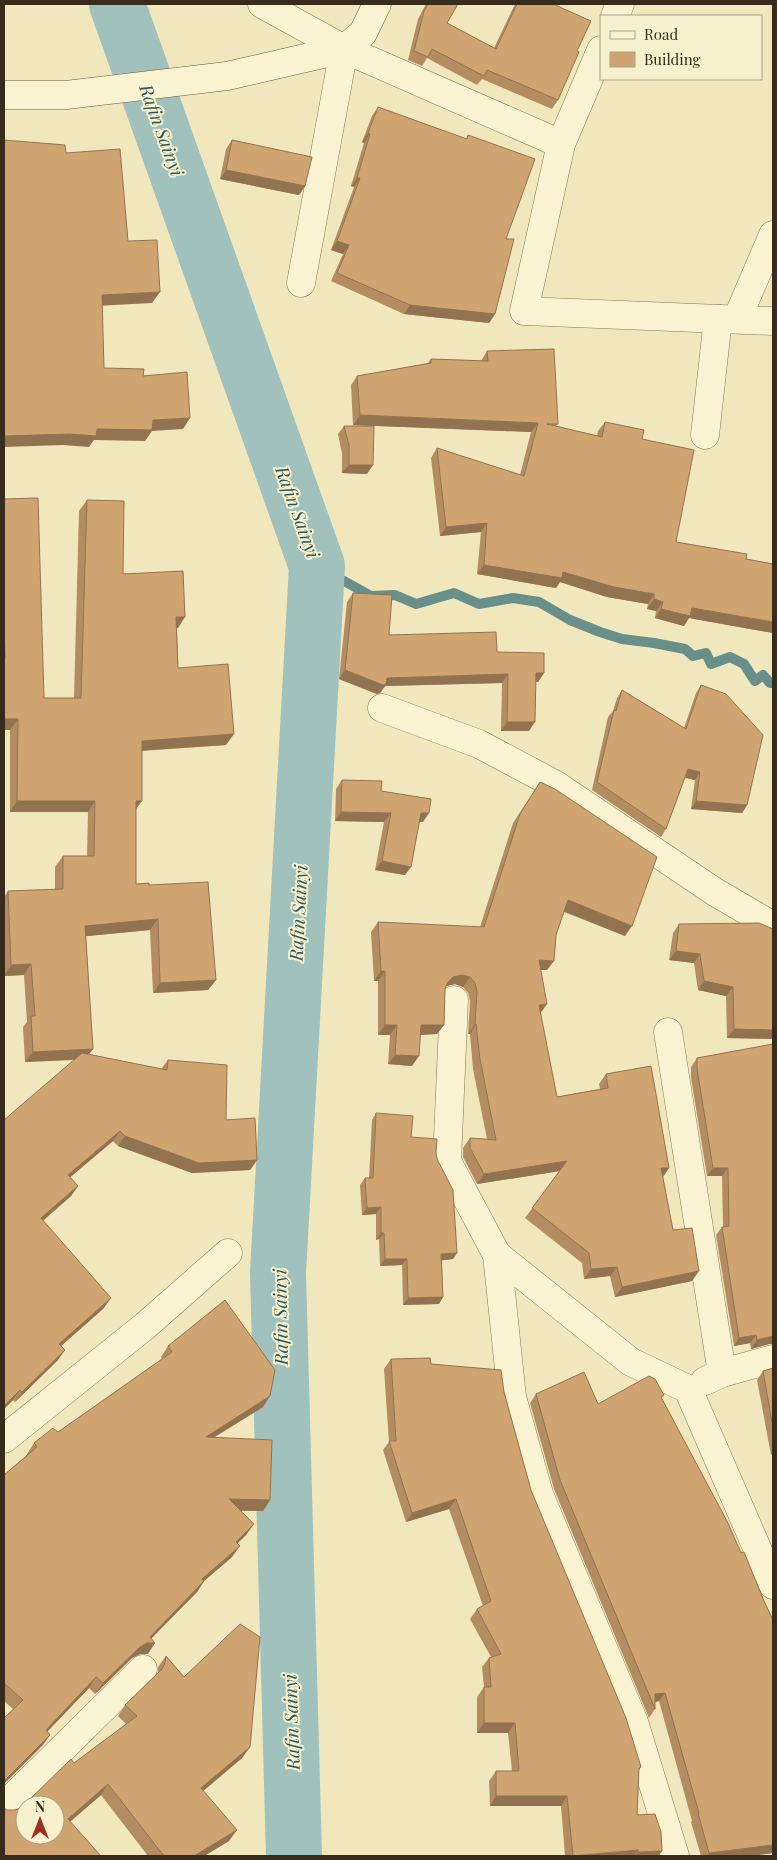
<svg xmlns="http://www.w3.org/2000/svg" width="777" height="1860" font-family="'Playfair Display',serif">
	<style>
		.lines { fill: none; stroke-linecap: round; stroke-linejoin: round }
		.stream { stroke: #688f8a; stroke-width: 10 }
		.river { stroke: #a1c1bc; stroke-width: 56 }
		.street-casing { stroke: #897755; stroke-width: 29 }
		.secondary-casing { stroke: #6a5839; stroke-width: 29 }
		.street { stroke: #faf3d1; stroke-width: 28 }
		.secondary { stroke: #faf3d1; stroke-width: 28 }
		.wall { fill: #b38d61 }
		.shaded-wall { fill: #92734f }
		.building { fill: #d0a471; stroke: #92734f; fill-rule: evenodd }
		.labels { text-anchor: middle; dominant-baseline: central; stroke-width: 4; stroke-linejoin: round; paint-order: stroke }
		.water-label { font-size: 18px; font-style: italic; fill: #295558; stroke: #f7f0cd }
	</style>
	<rect width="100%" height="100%" fill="#f0e7bd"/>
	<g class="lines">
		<polyline class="stream" points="317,566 371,596 395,595 416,604 454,593 479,604 513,598 539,602 570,620 600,632 622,639 654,643 685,649 693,656 706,653 711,664 730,657 744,664 755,681 763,675 770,683 773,683"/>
		<polyline class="river" points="117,4 317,566 278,1273 294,1856"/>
		<g class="street-casing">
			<g id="street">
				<polyline points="262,4 344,49 561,144"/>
				<polyline points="615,16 620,4"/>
				<polyline points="601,50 561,144 524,311 773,321"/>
				<polyline points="301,283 344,49"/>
				<polyline points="737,319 773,235"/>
				<polyline points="705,435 718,319"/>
				<polyline points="382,708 479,744 556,785 715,892 768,923 773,924"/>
				<polyline points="454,1000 447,1161 497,1255 631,1362 688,1389 773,1585"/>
				<polyline points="668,1032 722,1373"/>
				<polyline points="497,1255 512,1397 539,1494 634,1722 675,1856"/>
				<polyline points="705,1381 722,1373 773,1359"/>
				<polyline points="4,1439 145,1326 228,1253"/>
				<polyline points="4,1806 143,1669"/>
			</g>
		</g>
		<g class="secondary-casing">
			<polyline id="secondary" points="4,95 66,95 227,76 344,49 363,33 377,4"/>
		</g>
		<use href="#street" class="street"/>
		<use href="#secondary" class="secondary"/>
	</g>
	<g class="wall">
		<polygon points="426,4 458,4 447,23 494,48 515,4 553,4 577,51 558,100 552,109 482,79 477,85 427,58 422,66 408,60 418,19"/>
		<polygon points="378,107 466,139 468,135 506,239 495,314 489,323 404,314 331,281 343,254 331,250 354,187 351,186 364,143 362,142 372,116"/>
		<polygon points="232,140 305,186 299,195 220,179 226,149"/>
		<polygon points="487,351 558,424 556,426 597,436 598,431 605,422 642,439 676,542 746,559 773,564 773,633 689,618 684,626 655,618 656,611 647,609 648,604 607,597 560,582 556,588 477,574 481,532 440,536 431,458 437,448 520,475 531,432 353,425 351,385 357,376 427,364 431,359 481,361"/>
		<polygon points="344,426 367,474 342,473 342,454 338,434"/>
		<polygon points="4,499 44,698 74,698 79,511 87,500 123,574 178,628 177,628 178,668 226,745 142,751 136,809 136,884 149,885 216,980 208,990 153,993 150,930 86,936 93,1049 89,1054 161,1069 168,1060 226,1120 257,1160 250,1170 192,1173 118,1146 113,1141 70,1177 78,1186 71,1196 43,1221 104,1308 61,1346 58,1360 15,1402 13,1400 4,1409 74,1060 25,1062 23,1027 27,1022 24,975 4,976 4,897 8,891 55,889 55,867 63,856 87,856 88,812 10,812 10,730 4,730"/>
		<polygon points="353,593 389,635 497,652 544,673 538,682 536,682 529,731 501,731 502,683 385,686 380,693 377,694 339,679 347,602"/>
		<polygon points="701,685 747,805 742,813 691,809 695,780 685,778 666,829 661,837 592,790 608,717 613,711 617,698 622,690 684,728 696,693"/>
		<polygon points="342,780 381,791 423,822 419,822 405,875 375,870 384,822 335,821 336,789"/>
		<polygon points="540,782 625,936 564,912 556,935 547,970 541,970 540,1013 557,1097 600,1089 599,1084 606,1074 669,1168 663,1177 673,1230 692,1281 615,1297 610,1276 584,1279 582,1263 525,1218 560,1171 477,1184 463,1157 463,1148 470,1138 487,1139 473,1069 470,1034 468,1034 470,1001 468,993 463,987 455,984 446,986 445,989 444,1025 437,1034 420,1035 412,1066 388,1064 390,1035 378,1035 378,981 374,981 371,932 378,922 480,927 513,823"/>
		<polygon points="679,924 773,929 773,1039 727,1038 726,996 698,990 694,963 669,960 673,933"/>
		<polygon points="773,1044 769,1344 751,1349 750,1343 734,1346 716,1235 722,1227 723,1227 722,1176 707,1176 691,1078 691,1067 697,1058"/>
		<polygon points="376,1113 436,1154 457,1253 453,1259 442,1260 443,1297 439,1304 403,1305 402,1265 380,1266 379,1239 376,1240 376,1214 362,1215 360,1185 365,1178 369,1178 372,1120"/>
		<polygon points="168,1346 263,1407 215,1437 270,1500 263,1511 240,1511 254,1524 246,1535 238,1543 232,1557 204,1581 197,1592 151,1638 148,1654 140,1654 132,1658 95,1694 89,1688 47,1732 50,1735 42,1746 13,1709 4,1701 4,1475 27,1455 27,1454 34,1443 58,1432 162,1359 161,1357"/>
		<polygon points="391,1359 431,1364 504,1392 531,1490 641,1767 639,1770 637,1815 662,1851 658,1856 565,1856 561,1806 490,1806 489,1781 496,1771 512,1771 508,1733 477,1733 477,1697 484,1687 482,1667 489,1658 491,1657 470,1619 477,1609 483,1606 449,1509 406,1522 383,1450 389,1442 384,1369"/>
		<polygon points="773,1368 773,1454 771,1455 757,1380 763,1371"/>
		<polygon points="536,1394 598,1404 662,1399 741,1553 773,1620 773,1853 749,1856 701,1856 691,1822 692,1821 659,1701 655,1702 655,1709 649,1718 554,1489 530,1403"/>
		<polygon points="166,1656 184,1677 250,1747 242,1758 203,1790 229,1841 204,1856 148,1856 101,1795 70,1822 7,1810 15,1810 22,1807 74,1763 126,1724 118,1716 125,1705 158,1673 158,1667"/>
	</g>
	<g class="shaded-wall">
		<polygon points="368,133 370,134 364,143 362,142"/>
		<polygon points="226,170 305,186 299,195 220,179"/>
		<polygon points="357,178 360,178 354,187 351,186"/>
		<polygon points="337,241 349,245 343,254 331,250"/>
		<polygon points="160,292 152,303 95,306 102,295"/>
		<polygon points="410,305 495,314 489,323 404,314"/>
		<polygon points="360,415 538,423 531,432 353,425"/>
		<polygon points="190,418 183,429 152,431 145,441 94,440 89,447 63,445 4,447 4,436 97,429 153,420"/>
		<polygon points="349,465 373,465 367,474 342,473"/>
		<polygon points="487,523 481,532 440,536 446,527"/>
		<polygon points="484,565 563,572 654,594 648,604 607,597 560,582 556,588 477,574"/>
		<polygon points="654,599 663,602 656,611 647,609"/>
		<polygon points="692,608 773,622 773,633 689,618 684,626 655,618 661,609"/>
		<polygon points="176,617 185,617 178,628 169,628"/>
		<polygon points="345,670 387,678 508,674 502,683 385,686 380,693 377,694 339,679"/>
		<polygon points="536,673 544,673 538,682 530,682"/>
		<polygon points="4,719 18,719 10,730 4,730"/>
		<polygon points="507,722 535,722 529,731 501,731"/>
		<polygon points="234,734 226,745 134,751 142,741"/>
		<polygon points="688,769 700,772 695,780 683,777"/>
		<polygon points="17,801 95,801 88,812 10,812"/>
		<polygon points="136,801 142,801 134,812"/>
		<polygon points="696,801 747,805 742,813 691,809"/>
		<polygon points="341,812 391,813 384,822 335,821"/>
		<polygon points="421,813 429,813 423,822 415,822"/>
		<polygon points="382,861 411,867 405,875 375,870"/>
		<polygon points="568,900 632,926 625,936 561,910"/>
		<polygon points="158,919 150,930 78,937 85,926"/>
		<polygon points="676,951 700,954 694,963 669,960"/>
		<polygon points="539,960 554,961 547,970 532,970"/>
		<polygon points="31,964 24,975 4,976 11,965"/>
		<polygon points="381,971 385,971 378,981 374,981"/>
		<polygon points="462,975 470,977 463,987 455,984 446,986 448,982 453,977"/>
		<polygon points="216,980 208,990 153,993 160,983"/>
		<polygon points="704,981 733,987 726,996 698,990"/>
		<polygon points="547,1004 540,1014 539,1005"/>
		<polygon points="475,1024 476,1024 470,1034 468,1034"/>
		<polygon points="385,1025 397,1025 390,1035 378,1035"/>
		<polygon points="421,1025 444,1025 437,1034 414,1035"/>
		<polygon points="734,1029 773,1030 773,1039 727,1038"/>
		<polygon points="93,1049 85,1059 25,1062 33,1052"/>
		<polygon points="395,1055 419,1056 412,1066 388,1064"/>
		<polygon points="120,1131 113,1141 61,1185 68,1175"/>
		<polygon points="125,1136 257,1160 250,1170 192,1173 118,1146"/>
		<polygon points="567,1161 560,1171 477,1184 484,1174"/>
		<polygon points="661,1168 669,1168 662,1178"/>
		<polygon points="713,1168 728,1168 722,1176 707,1176"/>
		<polygon points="78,1186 71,1196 34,1228 41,1218"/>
		<polygon points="381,1207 376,1214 362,1215 367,1208"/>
		<polygon points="381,1233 384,1233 379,1239 376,1240"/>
		<polygon points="457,1253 453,1259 437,1261 441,1254"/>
		<polygon points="385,1259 407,1259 402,1265 380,1266"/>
		<polygon points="617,1267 610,1276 584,1279 591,1269"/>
		<polygon points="699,1271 692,1281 615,1297 622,1287"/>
		<polygon points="443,1297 439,1304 403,1305 408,1298"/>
		<polygon points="111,1298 104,1308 52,1354 59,1344"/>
		<polygon points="756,1335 750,1343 734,1346 739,1338"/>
		<polygon points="773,1336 773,1344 769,1344 751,1349 757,1340"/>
		<polygon points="65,1350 58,1360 15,1402 22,1392"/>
		<polygon points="20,1390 13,1400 4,1409 4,1406"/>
		<polygon points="270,1396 263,1407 198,1447 206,1437"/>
		<polygon points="229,1499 270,1500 263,1511 222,1510"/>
		<polygon points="456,1499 449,1509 406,1522 412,1513"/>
		<polygon points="254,1524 246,1535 228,1552 236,1542"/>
		<polygon points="240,1546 232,1557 204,1581 197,1592 146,1644 147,1643 155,1643 148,1654 140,1654 132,1658 95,1694 103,1683 150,1637 202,1579"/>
		<polygon points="96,1677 89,1688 38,1741 46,1730"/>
		<polygon points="665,1693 659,1701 653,1702 655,1694"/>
		<polygon points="484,1723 515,1723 508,1733 477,1733"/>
		<polygon points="50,1735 42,1746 4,1784 4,1781"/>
		<polygon points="250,1747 242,1758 194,1799 201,1788"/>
		<polygon points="108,1784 101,1795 60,1830 68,1819"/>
		<polygon points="496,1796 567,1796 561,1806 490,1806"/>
		<polygon points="237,1830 229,1841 204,1856 194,1856"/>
		<polygon points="773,1845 773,1853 749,1856 707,1856 709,1853"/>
		<polygon points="638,1850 634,1856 572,1856 573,1856"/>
		<polygon points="662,1851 658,1856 635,1856 638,1852"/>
	</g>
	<g class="building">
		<polygon points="428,4 458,4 447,23 496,49 517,4 553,4 591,21 577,51 579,52 558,100 487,70 484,76 432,49 428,57 414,51 424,11"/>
		<polygon points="378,107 467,139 468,135 535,159 506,239 514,239 495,314 410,305 337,273 349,245 337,241 360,178 357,178 370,134 368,133"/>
		<polygon points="4,140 65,145 66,153 120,149 128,241 157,240 160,292 102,295 104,368 144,369 143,376 187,372 190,418 153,420 152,430 97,429 96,436 70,434 4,436"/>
		<polygon points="232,140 312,157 305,186 226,170"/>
		<polygon points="554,349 558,424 547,424 602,437 605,422 644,430 642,439 694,450 676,542 747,554 746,559 773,564 773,622 692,608 690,616 661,609 663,602 654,599 654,594 614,587 563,572 562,578 484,565 487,523 446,527 437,448 524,476 538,423 360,415 357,376 431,363 431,359 488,361 487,351"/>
		<polygon points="344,426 374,426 373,465 349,465 349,445"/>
		<polygon points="38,498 44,698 81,698 87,500 124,501 123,574 183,571 185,617 176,617 178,668 228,664 234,734 142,741 142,801 136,801 136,884 149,883 149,885 208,882 216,980 160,983 158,919 85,926 93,1049 33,1052 31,1016 35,1016 31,964 11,965 8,891 63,889 63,856 94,856 95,801 17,801 18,719 4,719 4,658 5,658 4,620 4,499"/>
		<polygon points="353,593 392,595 389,635 496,632 497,652 544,653 544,673 536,673 535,722 507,722 508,674 387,678 386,684 383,685 345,670"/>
		<polygon points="701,685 726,694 763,735 747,805 696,801 700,772 688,769 666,829 597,782 614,710 616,711 622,690 686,729"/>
		<polygon points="342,780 382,781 381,791 431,799 429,813 421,813 411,867 382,861 391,813 341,812"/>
		<polygon points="540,782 555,789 657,857 632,926 568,900 556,935 554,961 539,960 547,1004 539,1005 557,1097 608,1088 606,1074 651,1066 669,1168 661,1168 673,1230 692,1228 699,1271 622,1287 617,1267 591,1269 589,1253 532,1208 567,1161 484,1174 470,1148 470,1138 496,1140 480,1059 476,1024 475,1024 477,991 475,983 470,977 462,975 453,977 448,982 445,989 444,1025 421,1025 419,1056 395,1055 397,1025 385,1025 385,971 381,971 378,922 484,927 520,814"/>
		<polygon points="759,923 773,929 773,1030 734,1029 733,987 704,981 700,954 676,951 679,924"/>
		<polygon points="773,1044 773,1336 757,1340 756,1335 739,1338 722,1227 729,1226 728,1168 713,1168 697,1069 697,1058"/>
		<polygon points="82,1053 167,1070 168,1060 227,1065 226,1120 255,1118 257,1160 199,1163 125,1136 120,1131 68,1175 78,1186 41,1218 111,1298 59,1344 65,1350 22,1392 20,1390 4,1406 4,1120"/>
		<polygon points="376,1113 413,1116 411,1137 437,1139 436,1154 438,1161 453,1190 457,1253 441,1254 443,1297 408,1298 407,1259 385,1259 384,1233 381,1233 381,1207 367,1208 365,1178 373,1178"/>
		<polygon points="225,1300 275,1370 270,1396 206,1437 272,1440 270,1500 229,1499 254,1524 236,1542 240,1546 202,1579 204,1581 150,1637 155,1643 147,1643 140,1647 103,1683 96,1677 46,1730 50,1735 4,1781 4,1718 23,1700 4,1683 4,1475 37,1447 34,1443 53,1428 58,1432 172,1352 168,1346"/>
		<polygon points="430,1358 431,1364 501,1370 504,1392 531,1490 626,1718 641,1767 639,1768 637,1815 655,1814 661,1832 662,1851 638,1852 638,1850 573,1856 567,1796 496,1796 496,1771 519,1771 515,1723 484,1723 484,1687 491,1687 489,1658 501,1654 477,1609 491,1601 456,1499 412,1513 389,1441 396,1441 391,1359"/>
		<polygon points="773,1368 773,1428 763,1371"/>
		<polygon points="584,1372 598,1404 649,1376 655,1379 664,1395 661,1397 728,1523 741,1553 744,1552 764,1601 773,1620 773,1845 709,1853 698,1813 699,1813 665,1693 655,1694 655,1709 560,1480 536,1394"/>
		<path d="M240,1624L260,1637L250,1747L201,1788L237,1830L194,1856H164L108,1784L68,1819L101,1856H4V1808L7,1810H15L22,1807L71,1759L74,1763L137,1716L125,1705L162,1669L165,1663L166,1656L184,1677ZM25,1805H55V1835H25Z"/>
	</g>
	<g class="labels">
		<g class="water-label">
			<text transform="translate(162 130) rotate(70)">Rafin Sainyi</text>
			<text transform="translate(298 512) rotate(70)">Rafin Sainyi</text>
			<text transform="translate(298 913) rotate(-87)">Rafin Sainyi</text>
			<text transform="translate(280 1317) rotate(-91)">Rafin Sainyi</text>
			<text transform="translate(291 1722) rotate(-92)">Rafin Sainyi</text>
		</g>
	</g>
	<rect width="777" height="1860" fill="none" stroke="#372c1b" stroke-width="10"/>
	<rect x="600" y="15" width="162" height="65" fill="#f7f0cd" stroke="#aaa286"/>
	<rect x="610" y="31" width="25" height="8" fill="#faf3d1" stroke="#aaa286"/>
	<text x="644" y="40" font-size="15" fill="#372c1b">Road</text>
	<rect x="610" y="52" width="25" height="15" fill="#d0a471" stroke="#aaa286"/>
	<text x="644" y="65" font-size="15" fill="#372c1b">Building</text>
	<g transform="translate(40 1820)"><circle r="24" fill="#f7f0cd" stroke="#aaa286"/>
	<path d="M0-4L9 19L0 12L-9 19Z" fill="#9b3122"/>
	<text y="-8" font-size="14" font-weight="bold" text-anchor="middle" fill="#372c1b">N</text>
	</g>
</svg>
